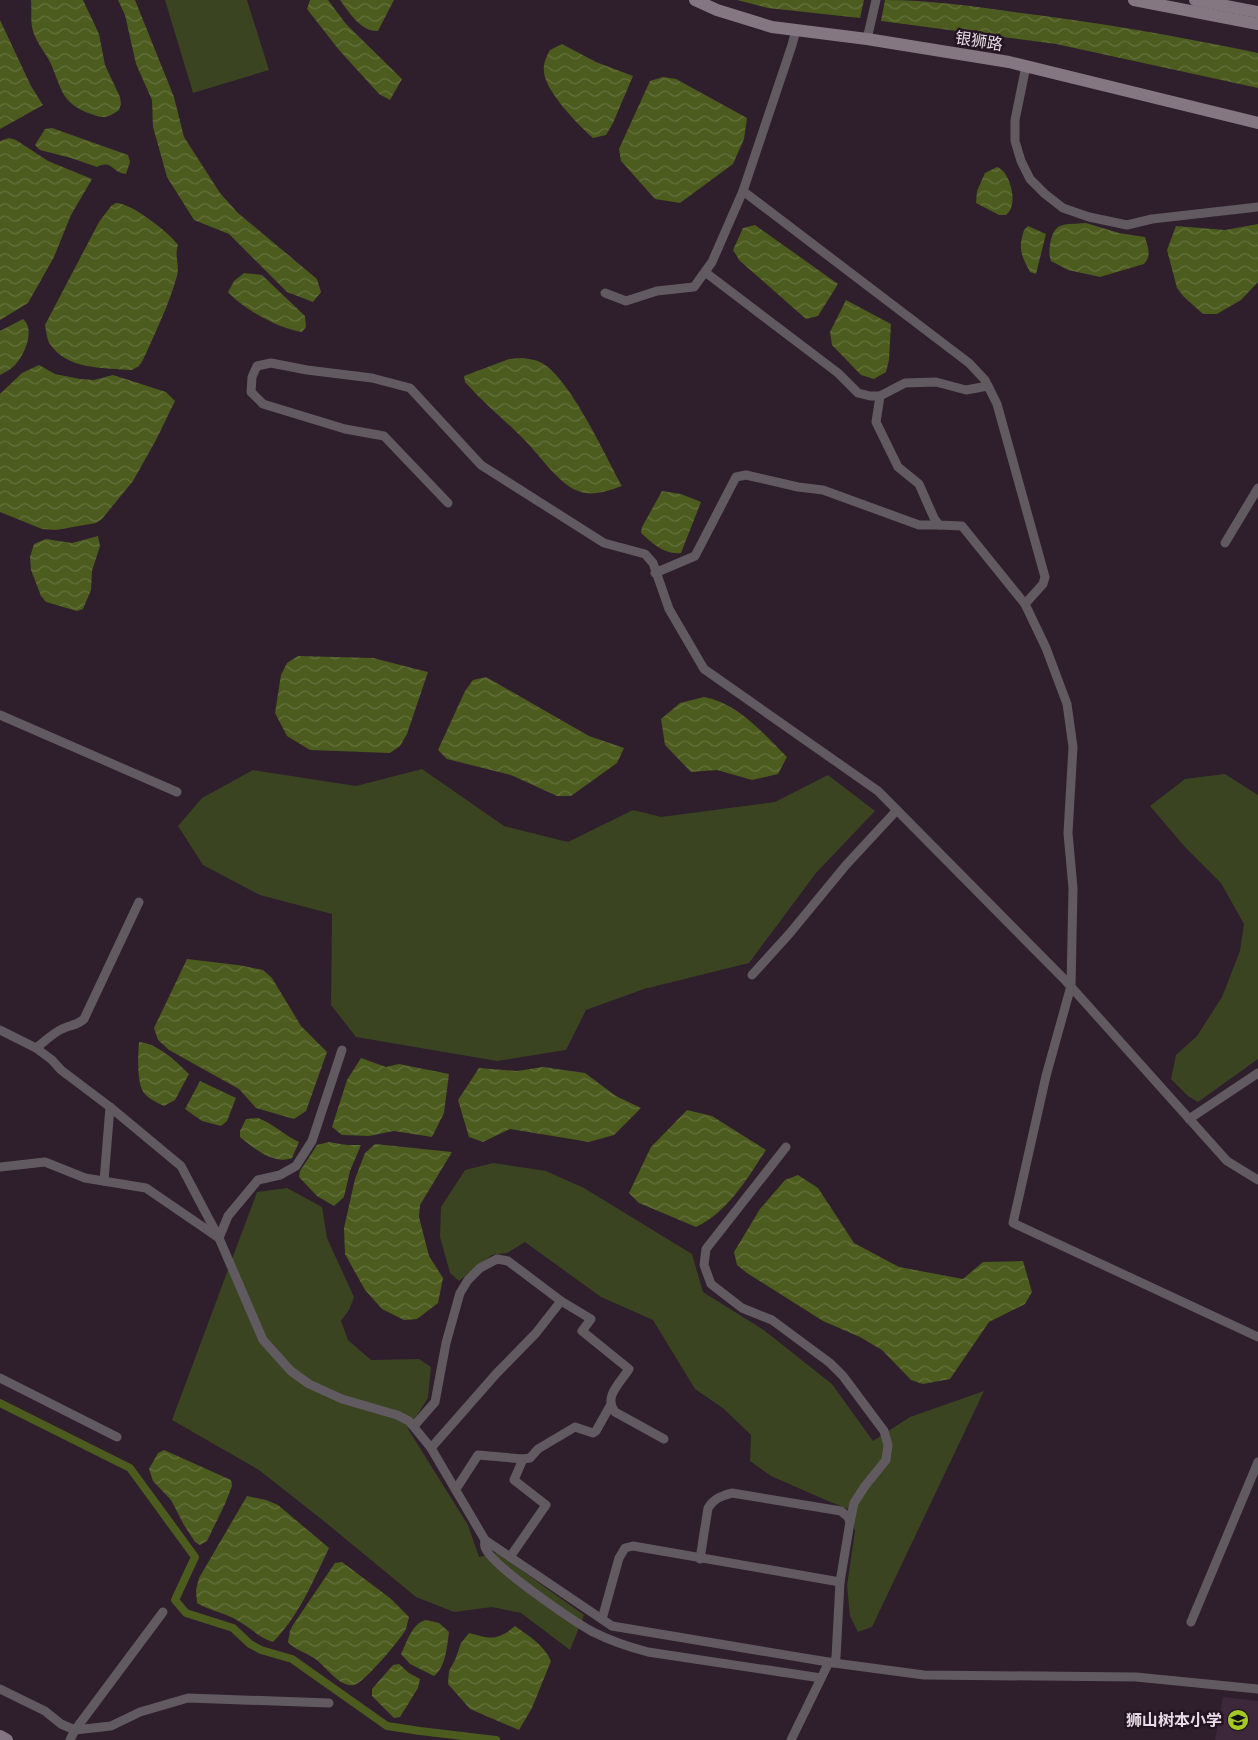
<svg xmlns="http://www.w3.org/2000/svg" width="1258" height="1740" font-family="Poppins,'Noto Sans SC',sans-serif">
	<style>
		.built { fill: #3c283a }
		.grass { fill: #3a4421 }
		.water { fill: url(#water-waves) }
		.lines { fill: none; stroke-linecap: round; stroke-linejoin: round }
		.canal { stroke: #4c5b1e; stroke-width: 8 }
		.minor { stroke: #625a61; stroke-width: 9 }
		.secondary { stroke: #857782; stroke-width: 12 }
		.labels { text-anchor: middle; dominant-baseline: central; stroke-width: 5; stroke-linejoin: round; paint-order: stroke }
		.street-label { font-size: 16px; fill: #e7dce5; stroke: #251522 }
		.poi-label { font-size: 16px; font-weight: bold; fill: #e7dce5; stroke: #251522; text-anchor: end }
	</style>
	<defs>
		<pattern id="water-waves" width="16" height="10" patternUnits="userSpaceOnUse" patternTransform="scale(1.25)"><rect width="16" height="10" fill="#4c5b1e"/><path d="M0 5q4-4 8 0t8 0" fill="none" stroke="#66723f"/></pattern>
	</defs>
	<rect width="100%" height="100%" fill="#2f1e2c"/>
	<polygon class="built" points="1223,1697 1258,1701 1258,1740 1215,1740"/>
	<g class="grass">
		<polygon points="165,0 247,0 269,70 193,93"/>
		<polygon points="422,769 504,826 568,842 633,810 661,817 775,802 828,775 875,811 816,873 749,963 644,989 586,1010 566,1050 497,1061 356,1037 331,1005 332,914 260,895 203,865 178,826 202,798 253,770 356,786"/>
		<polygon points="1225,774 1258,795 1258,1059 1198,1102 1188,1096 1171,1079 1176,1055 1197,1036 1222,997 1240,951 1244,924 1221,883 1185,847 1150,806 1185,779"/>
		<polygon points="493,1163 546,1171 584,1188 692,1254 703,1292 765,1331 832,1384 873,1441 910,1417 984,1391 872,1627 858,1632 850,1616 847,1586 855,1531 848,1509 828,1501 771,1476 750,1461 751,1435 724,1409 695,1389 653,1320 601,1297 525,1242 507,1253 492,1255 459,1281 450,1273 440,1237 441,1207 465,1170"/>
		<polygon points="287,1188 322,1207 327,1238 354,1297 349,1310 341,1321 348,1340 371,1360 419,1359 431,1367 428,1398 408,1429 468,1525 479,1557 497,1553 584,1615 570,1650 521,1613 492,1607 454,1612 416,1597 325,1522 259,1470 172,1420 257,1192"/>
	</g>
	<g class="water">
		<path d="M31,0H83L99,34L105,65L120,97L121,104L119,110C108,118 104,119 91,114C60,103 62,88 50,62C45,52 36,42 33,31C30,22 32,10 31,0Z"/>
		<polygon points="118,0 135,0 174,97 184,137 220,193 238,213 317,279 321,292 313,302 287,292 229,234 194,220 167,177 153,127 152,100 136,64 125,15"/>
		<polygon points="310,0 328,0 346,24 402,79 390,100 379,94 339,50 307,9"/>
		<path d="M340,0H394L378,31C361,32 349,12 340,0Z"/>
		<polygon points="737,0 864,0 860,18 768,8"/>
		<path d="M885,0C929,0 971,6 1014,12C1096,22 1177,36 1258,53V88L1056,44L881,21Z"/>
		<polygon points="0,20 31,86 43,105 0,129"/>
		<path d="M562,44L596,62L633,76L613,123L606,135L593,138C579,126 545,91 544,72C543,64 546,57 550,50Z"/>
		<polygon points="663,77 676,79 747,118 744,139 733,164 680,203 655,199 621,161 619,149 650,81"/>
		<path d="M52,128L128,155L130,162L126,174C112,173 112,159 97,167L71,158L40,150L35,145L45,129Z"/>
		<polygon points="9,138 16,140 48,161 92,179 71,215 54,257 28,303 0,320 0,141"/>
		<path d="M997,167C1009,171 1016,197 1011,208C1010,211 1008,213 1006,215H999L976,203L977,191L985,173Z"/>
		<path d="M116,203C131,203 169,232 178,245C174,257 180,264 177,276C169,305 155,333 143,360L139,366L132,370C105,368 67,370 50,344C47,340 46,331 45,325L99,222L111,206Z"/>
		<path d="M1086,223L1119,233L1145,237C1148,248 1152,255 1144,264L1100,277L1068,270L1051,261C1049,255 1049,251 1050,245C1054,220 1065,225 1086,223Z"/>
		<polygon points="1258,224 1258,282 1241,300 1217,314 1203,314 1184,297 1177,288 1167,250 1176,226 1225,230"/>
		<polygon points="755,225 838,284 818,316 806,319 740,261 733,250 743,228"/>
		<path d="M1028,226L1046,234L1036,274L1030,272C1021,255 1018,249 1024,230Z"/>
		<path d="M244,273L262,275L305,316L306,327L302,332C279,329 243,309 228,292L234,281Z"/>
		<polygon points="846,300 891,324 889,360 886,372 874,379 861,375 832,345 830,332"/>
		<path d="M23,319C36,330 24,356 14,366C10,370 4,373 0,375V331Z"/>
		<path d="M523,358C529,359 537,360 542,363C571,380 605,455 622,486C607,491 593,497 578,491C562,486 542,459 531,447C510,424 485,405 465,382L464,376L509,359Z"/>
		<polygon points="39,365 55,374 80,379 94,380 113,375 166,392 175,401 156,440 133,481 102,519 96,523 56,530 42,529 0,512 0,394 22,373"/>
		<path d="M662,491L681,494L701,502L681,553C664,555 652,543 641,533L642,527Z"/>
		<polygon points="98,536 100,546 92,571 91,590 83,609 77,611 46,602 41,596 31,570 30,557 34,544 46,539 72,543"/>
		<polygon points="298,656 373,658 428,672 407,734 400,746 390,753 310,750 287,736 275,713 281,675 287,663"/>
		<polygon points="486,677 589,736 624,748 617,763 571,796 557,796 511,775 447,759 438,750 465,691 473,680"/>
		<path d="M704,697C738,703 764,734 787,757L778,774L752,780L717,770L691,772L665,745L661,719L680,703Z"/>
		<polygon points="187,959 238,965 263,970 272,978 301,1026 327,1052 306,1111 294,1119 256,1108 239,1089 169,1050 158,1040 154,1028"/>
		<path d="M139,1042C157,1043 177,1062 189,1074L175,1100L164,1106C156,1102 146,1098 142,1090C137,1078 138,1055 139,1042Z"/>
		<polygon points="361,1058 386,1067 399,1064 449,1074 444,1113 432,1137 394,1131 369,1136 342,1135 332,1127 347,1080"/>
		<polygon points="543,1067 585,1073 616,1096 641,1108 614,1135 589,1142 510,1129 483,1142 469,1137 458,1100 479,1068 517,1071"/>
		<polygon points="200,1081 236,1098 227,1121 221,1126 202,1121 185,1109"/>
		<path d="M687,1110L712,1116L766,1150C747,1179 728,1212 696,1227L639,1203L629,1193L651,1147Z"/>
		<path d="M258,1118C274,1124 284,1135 299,1142L292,1158C274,1165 253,1148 240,1137V1131L246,1119Z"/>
		<polygon points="329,1142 347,1145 361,1145 350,1171 344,1197 334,1206 317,1196 299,1177 300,1171 317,1145"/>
		<polygon points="375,1144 452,1152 420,1205 419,1217 429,1256 443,1278 438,1303 417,1319 404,1320 382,1309 365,1290 345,1254 344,1228 355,1179 365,1153"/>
		<polygon points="798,1175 818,1188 854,1243 899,1267 963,1279 983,1262 1023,1261 1032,1292 1025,1304 989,1322 950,1379 923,1384 911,1380 882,1350 860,1337 823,1321 747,1273 737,1265 734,1252 760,1209 785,1180"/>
		<polygon points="164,1450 231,1480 232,1486 225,1504 207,1541 200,1545 195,1542 184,1525 171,1500 153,1481 149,1469 158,1453"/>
		<path d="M247,1496L266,1500L278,1505L329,1548C313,1581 299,1616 273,1642C256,1636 248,1625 233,1618C221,1612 209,1610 197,1603L196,1590L199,1578Z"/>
		<path d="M342,1562L390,1598L409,1617C408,1621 407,1625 406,1629C401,1639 364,1683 354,1685C339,1688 325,1665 314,1658C305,1652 295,1650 288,1642L290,1631L293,1625L335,1563Z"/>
		<path d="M426,1620L439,1623L449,1632C447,1646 446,1667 434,1676L410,1664L401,1654C407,1642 412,1623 426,1620Z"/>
		<path d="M515,1626C529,1636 544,1645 551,1661L532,1708L519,1730L470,1709L448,1684L449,1671L455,1660L461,1643L469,1633C491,1639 497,1641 515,1626Z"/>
		<polygon points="399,1664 409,1673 420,1679 418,1688 400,1717 394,1718 372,1696 372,1689 393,1665"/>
	</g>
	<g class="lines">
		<polyline class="canal" points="0,1403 130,1468 195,1557 175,1600 186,1613 233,1628 250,1644 261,1650 292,1659 387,1726 420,1731 496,1740"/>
		<g class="minor">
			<polyline points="867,39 876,0"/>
			<polyline points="1026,66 1015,120 1015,141 1021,161 1030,179 1045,194 1063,208 1089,217 1127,225 1152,219 1258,207"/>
			<polyline points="743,191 969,363 985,380 997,404 1045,577 1043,584 1025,604"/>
			<polyline points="705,272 838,373 858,393 870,396 880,396 905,383 936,382 966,390 988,386"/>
			<polyline points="605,293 626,301 657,291 694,287 712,262 743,191 792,45 796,30"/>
			<polyline points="880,396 876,422 898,467 919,484 934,518 939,525 962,526 1025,604 1046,648 1067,704 1073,747 1068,833 1073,888 1071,986 1046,1076 1013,1223 1258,1337"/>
			<polyline points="448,503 384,436 345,429 263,404 251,392 252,377 257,366 271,363 307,370 372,378 410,388 481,465 604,543 645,554 653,563 669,609 704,669 878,791 1064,979 1227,1161 1258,1180"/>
			<polyline points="1225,543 1258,488"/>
			<polyline points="655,573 695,556 736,477 746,475 798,487 823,490 919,525 939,525"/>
			<polyline points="0,715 177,792"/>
			<polyline points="752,975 790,933 846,865 897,810"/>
			<polyline points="0,1030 36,1048 52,1060 61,1070 110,1107 181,1166 219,1238 263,1340 291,1371 309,1384 342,1399 397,1415 409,1421 431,1448 485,1540 612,1626 834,1663 924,1675 1136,1677 1258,1689"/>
			<path d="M36,1048C44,1042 53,1033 62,1029C72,1024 76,1026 84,1019L139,902"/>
			<polyline points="1189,1119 1258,1073"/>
			<polyline points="786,1147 706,1249 704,1265 711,1284 742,1308 772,1320 830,1363 843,1376 884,1431 888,1445 886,1460 865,1486 854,1503 850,1522 840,1582 836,1657 834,1663"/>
			<polyline points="0,1167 45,1162 85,1178 146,1188 219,1238 228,1216 258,1180 280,1175 296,1166 312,1141 342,1050"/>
			<polyline points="104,1181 110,1107"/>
			<polyline points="0,1378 117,1437"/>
			<path d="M414,1426L435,1402L446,1343L460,1293L468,1280L480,1268L497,1259L508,1261L561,1301L591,1319L582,1331L629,1369C620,1383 603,1397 615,1412L664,1439"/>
			<polyline points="431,1448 496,1374 536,1333 561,1301"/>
			<polyline points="456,1489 478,1455 523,1459 530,1458 538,1449 575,1427 593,1433 596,1431 610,1406"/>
			<path d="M485,1540C485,1542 484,1545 485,1547C490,1565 575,1622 593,1632C611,1641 629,1647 648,1652L821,1678"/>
			<polyline points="510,1557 546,1505 514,1480 523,1459"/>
			<path d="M700,1559L708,1508C714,1498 722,1496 732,1493L841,1511L848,1517L850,1522"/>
			<polyline points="602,1619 619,1558 625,1548 633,1546 840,1582"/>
			<polyline points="1191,1622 1258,1462"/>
			<polyline points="0,1689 45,1711 61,1724 75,1730 111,1726 140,1712 188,1698 329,1703"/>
			<polyline points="70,1740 75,1730 163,1612"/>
			<polyline points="791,1740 829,1662"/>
		</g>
		<g class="secondary">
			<polyline points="695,0 717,10 772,27 867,39 1009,62 1258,123"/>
			<polyline points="1134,0 1258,24"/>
			<polyline points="1195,0 1258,12"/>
			<polyline points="0,1736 7,1740"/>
		</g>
	</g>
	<defs>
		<g id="school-disc" transform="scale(1.125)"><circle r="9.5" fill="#a4c824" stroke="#251522"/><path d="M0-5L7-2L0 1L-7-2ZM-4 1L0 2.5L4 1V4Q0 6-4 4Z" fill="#111"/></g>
	</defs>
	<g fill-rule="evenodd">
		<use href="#school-disc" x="1238" y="1720"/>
	</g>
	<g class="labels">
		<g class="street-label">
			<text transform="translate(979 41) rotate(9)">银狮路</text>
		</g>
		<g class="poi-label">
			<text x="1222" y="1720">狮山树本小学</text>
		</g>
	</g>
</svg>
